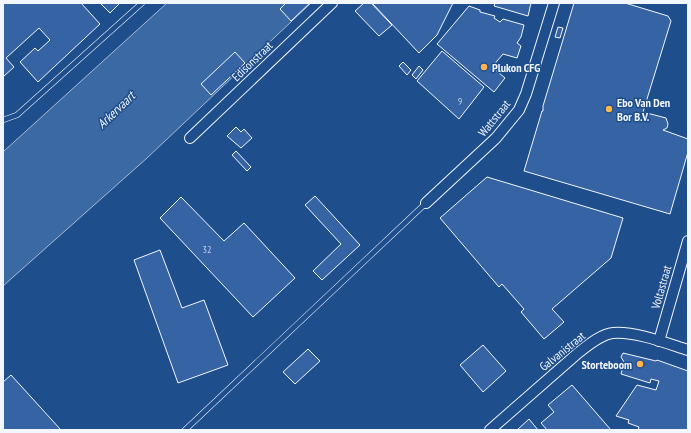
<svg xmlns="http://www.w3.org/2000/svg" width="691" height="433" font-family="'PT Sans Narrow',sans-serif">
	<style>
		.water { fill: #3b69a3; stroke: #a8bbd7 }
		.building { fill: #3563a3; stroke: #f2f6ff }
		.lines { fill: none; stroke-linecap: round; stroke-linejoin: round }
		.service-casing { stroke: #f2f6ff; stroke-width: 6 }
		.minor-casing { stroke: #f2f6ff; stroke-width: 12 }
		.service { stroke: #1f4e8c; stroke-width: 5 }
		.minor { stroke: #1f4e8c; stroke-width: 10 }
		.poi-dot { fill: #ffb74d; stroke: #1f4e8c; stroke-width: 1.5 }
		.labels { text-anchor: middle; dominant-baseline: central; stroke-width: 3; stroke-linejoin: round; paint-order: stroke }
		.number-label { font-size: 10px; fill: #c3d1e8 }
		.street-label { font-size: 12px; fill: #f2f6ff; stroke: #1f4e8c }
		.poi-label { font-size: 12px; font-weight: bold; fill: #f2f6ff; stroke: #1f4e8c; text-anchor: start }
		.water-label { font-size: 13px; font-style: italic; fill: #f2f6ff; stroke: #1f4e8c }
	</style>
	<rect width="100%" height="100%" fill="#1f4e8c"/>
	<polygon class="water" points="167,3 311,3 147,158 3,286 3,152"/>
	<g class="building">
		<polygon points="3,3 81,3 100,24 38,82 20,62 35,48 38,51 50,40 39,28 6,58 14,67 3,77"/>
		<polygon points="100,3 120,3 110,13"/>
		<polygon points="286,3 310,3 291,21 280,9"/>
		<polygon points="364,3 371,3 392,25 379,36 355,11"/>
		<polygon points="372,3 453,3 437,35 419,53"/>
		<polygon points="495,3 531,3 528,16 494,6"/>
		<polygon points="574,3 625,3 668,16 671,21 643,112 666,118 668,124 667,128 663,130 688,139 688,152 670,214 524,171 542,111 543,111 543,106"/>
		<polygon points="469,6 480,10 480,12 495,16 494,18 500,22 503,19 524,25 521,37 517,43 521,46 517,58 503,54 492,67 505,78 494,92 437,44"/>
		<polygon points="558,27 563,28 560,38 555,37"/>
		<polygon points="442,51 484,87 459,119 417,81"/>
		<polygon points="235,52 245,63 211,95 201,84"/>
		<polygon points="403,62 411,70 407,75 399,66"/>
		<polygon points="419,66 423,70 416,79 412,75"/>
		<polygon points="236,127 241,132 244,129 252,138 241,148 227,136"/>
		<polygon points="236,151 251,167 247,171 232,155"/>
		<polygon points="487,177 623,218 611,258 552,309 564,322 544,339 521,312 524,309 502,284 499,287 440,218"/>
		<polygon points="315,196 360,245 322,280 313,271 341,244 305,205"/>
		<polygon points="181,197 224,241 244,223 295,278 253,317 160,218"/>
		<polygon points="160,250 182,308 204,300 228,365 178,383 134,260"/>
		<polygon points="483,345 506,371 483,392 460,365"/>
		<polygon points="308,349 320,361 295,384 283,372"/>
		<polygon points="623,353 656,361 657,360 688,371 688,430 638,430 639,427 628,423 629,420 616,416 637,385 656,390 659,381 651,379 650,383 621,374 624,362 621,357"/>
		<polygon points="11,375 61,430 3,430 3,382"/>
		<polygon points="572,385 611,430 547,430 541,423 554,412 548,405"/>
		<polygon points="529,419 538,430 517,430"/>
	</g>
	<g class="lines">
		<g class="service-casing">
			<g id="service">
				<polyline points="3,120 17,115 142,3"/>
				<polyline points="185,430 426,203"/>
			</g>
		</g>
		<g class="minor-casing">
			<g id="minor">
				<polyline points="190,138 332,3"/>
				<polyline points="426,203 496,138 519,110 526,94 554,3"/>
				<polyline points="659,341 688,241"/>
				<path d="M490,430L578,353C587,346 601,334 613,333C635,331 666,343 688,350"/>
			</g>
		</g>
		<use href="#service" class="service"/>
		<use href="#minor" class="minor"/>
	</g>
	<g class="poi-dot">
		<circle cx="484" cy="67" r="4"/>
		<circle cx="609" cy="109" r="4"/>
		<circle cx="640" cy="364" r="4"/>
	</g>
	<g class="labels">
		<g class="number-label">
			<text x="460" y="101">9</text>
			<text x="207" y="249">32</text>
		</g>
		<g class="street-label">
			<text transform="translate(252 61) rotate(-44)">Edisonstraat</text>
			<text transform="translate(494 118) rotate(-51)">Wattstraat</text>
			<text transform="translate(661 287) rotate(-74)">Voltastraat</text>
			<text transform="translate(562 351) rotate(-39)">Galvanistraat</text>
		</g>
		<g class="poi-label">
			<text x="492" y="67">Plukon CFG</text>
			<text x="617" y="102">Ebo Van Den<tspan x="617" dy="14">Bor B.V.</tspan></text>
			<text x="632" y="364" text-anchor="end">Storteboom</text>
		</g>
		<g class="water-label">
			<text transform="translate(116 110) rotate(-44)">Arkervaart</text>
		</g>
	</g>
	<rect width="691" height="433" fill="none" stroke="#f2f6ff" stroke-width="8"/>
</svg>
